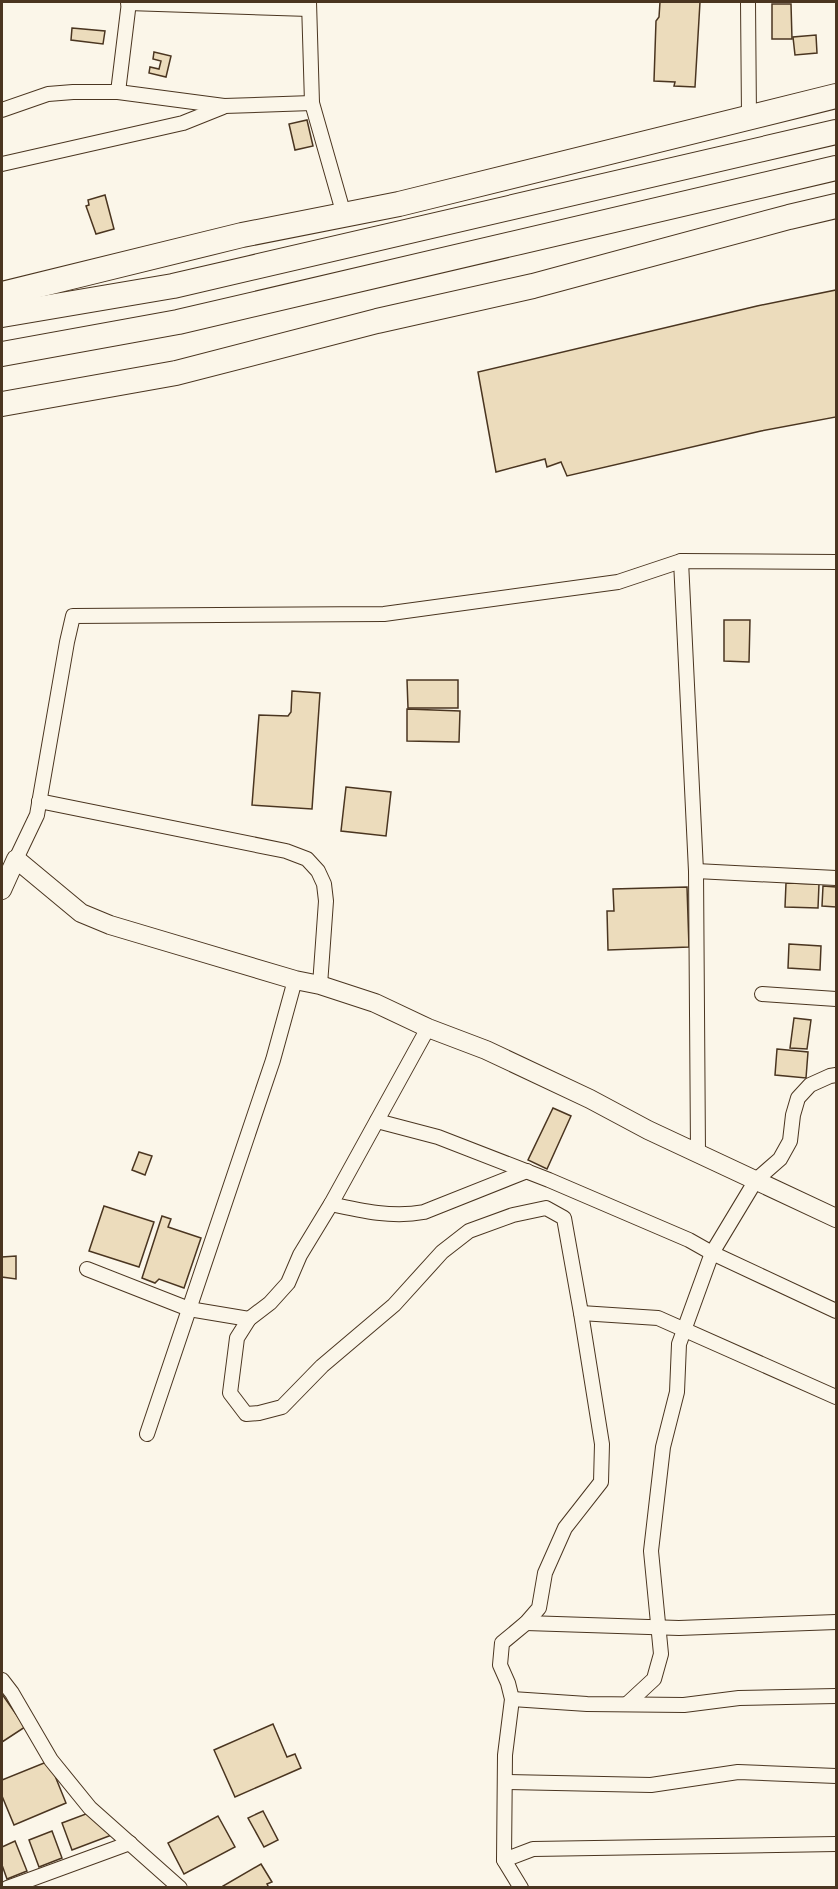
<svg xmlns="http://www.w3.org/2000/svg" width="838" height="1889" font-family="'Public Sans',sans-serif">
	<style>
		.building { fill: #ecdcbc; stroke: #4a3520; stroke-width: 1.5 }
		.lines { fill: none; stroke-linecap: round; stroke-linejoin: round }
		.minor-casing { stroke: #4a3520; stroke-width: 16 }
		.tertiary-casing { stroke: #4a3520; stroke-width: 20 }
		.trunk-casing { stroke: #4a3520; stroke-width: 26 }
		.minor { stroke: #fbf6e9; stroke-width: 14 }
		.tertiary { stroke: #fbf6e9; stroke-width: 18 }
		.trunk { stroke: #fbf6e9; stroke-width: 24 }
	</style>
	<rect width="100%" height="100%" fill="#fbf6e9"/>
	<g class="building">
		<polygon points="660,2 700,2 695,87 674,86 675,82 654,81 656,21 659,17"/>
		<polygon points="772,4 791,4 792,39 772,39"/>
		<polygon points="72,28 105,31 103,44 71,40"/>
		<polygon points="816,35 817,53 795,55 793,37"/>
		<polygon points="154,52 171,56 166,77 149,73 150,67 159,69 161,61 153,59"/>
		<polygon points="307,120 313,146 295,150 289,124"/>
		<polygon points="105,195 114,229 96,234 86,206 89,205 88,200"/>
		<polygon points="836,290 836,417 761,431 567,476 561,462 547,467 545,459 496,472 478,372 757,306"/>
		<polygon points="724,620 750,620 749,662 724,661"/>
		<polygon points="407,680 458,680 458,708 408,708"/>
		<polygon points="292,691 320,693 312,809 252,805 259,715 288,716 291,712"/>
		<polygon points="407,709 460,711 459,742 407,741"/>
		<polygon points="346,787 391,792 386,836 341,831"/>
		<polygon points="786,883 819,884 818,908 785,907"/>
		<polygon points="823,886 836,887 836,907 822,906"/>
		<polygon points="687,887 689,947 608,950 607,911 614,911 613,889"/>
		<polygon points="789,944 821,946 820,970 788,968"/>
		<polygon points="794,1018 811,1020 807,1049 790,1048"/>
		<polygon points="777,1049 808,1052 806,1078 775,1075"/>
		<polygon points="553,1108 571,1116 547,1169 528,1160"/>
		<polygon points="139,1152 152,1156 145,1175 132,1170"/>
		<polygon points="104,1206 154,1222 139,1267 89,1251"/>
		<polygon points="162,1216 171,1219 168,1227 201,1238 184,1288 159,1279 155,1283 142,1278"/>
		<polygon points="16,1256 16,1279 2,1277 2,1257"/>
		<polygon points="2,1694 25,1727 2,1742"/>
		<polygon points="273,1724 287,1757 295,1754 301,1768 235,1797 214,1750"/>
		<polygon points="49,1761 66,1803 14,1825 2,1796 2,1780"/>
		<polygon points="263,1811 278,1840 264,1847 248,1818"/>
		<polygon points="91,1812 117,1833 72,1850 62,1823"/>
		<polygon points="218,1816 235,1847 184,1874 168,1843"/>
		<polygon points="52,1831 62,1858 39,1867 29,1840"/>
		<polygon points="15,1841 27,1871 7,1879 2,1865 2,1847"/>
		<polygon points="261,1864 272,1882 267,1884 269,1888 224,1888 223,1886"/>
	</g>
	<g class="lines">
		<g class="minor-casing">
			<g id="minor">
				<polyline points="309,2 312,103 344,215"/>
				<polyline points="748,2 749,117"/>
				<polyline points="128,3 309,9"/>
				<polyline points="118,92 129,2"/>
				<polyline points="2,110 48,94 73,92 118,92 224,106 312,103"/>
				<polyline points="2,164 183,123 223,107"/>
				<polyline points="681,561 696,871 698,1152"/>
				<polyline points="39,801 286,851 307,859 318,871 324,884 326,901 320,985"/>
				<polyline points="16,859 37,815 67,642 73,616 384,614 618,582 681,561 836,562"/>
				<polyline points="696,871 836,878"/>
				<polyline points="762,994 836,999"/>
				<polyline points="428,1028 331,1204 300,1255 288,1283 270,1303 249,1319 237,1338 230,1393 246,1414 259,1413 282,1407 322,1366 394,1305 442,1252 469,1231 513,1215 546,1208 564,1218 581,1313 602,1444 601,1482 565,1528 545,1573 539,1608 526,1623 502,1643 500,1665 508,1683 512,1699 505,1755 504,1860 521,1888"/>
				<polyline points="377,1121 438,1137 549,1180 689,1240 712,1253 836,1311"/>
				<path d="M331,1204C362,1211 393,1218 424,1212L527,1171"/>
				<polyline points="87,1269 189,1309 249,1319"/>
				<polyline points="581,1313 658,1318 836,1397"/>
				<polyline points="147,1434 273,1060 295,980"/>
				<polyline points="526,1623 679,1628 836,1622"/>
				<polyline points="2,1680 12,1693 51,1760 90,1808 180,1888"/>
				<polyline points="512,1699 587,1704 684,1705 739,1698 836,1696"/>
				<polyline points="627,1704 654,1679 661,1654 651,1551 663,1447 677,1392 679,1344 712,1253 756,1180 780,1159 790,1141 793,1115 798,1098 810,1085 830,1076 836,1075"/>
				<polyline points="505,1782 651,1785 738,1772 836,1776"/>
				<polyline points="504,1860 533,1849 836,1844"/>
				<polyline points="7,1888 130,1843"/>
			</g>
		</g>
		<g class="tertiary-casing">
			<polyline id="tertiary" points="2,890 16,859 81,913 110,925 295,980 320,985 375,1003 428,1028 486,1050 590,1099 648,1130 836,1218"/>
		</g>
		<g class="trunk-casing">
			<g id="trunk">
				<polyline points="2,294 242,235 399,204 836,96"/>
				<polyline points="2,315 173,286 836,132"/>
				<polyline points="2,354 178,322 836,168"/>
				<polyline points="2,404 176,373 377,321 533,286 789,217 836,206"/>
			</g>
		</g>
		<use href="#minor" class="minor"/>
		<use href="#tertiary" class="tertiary"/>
		<use href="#trunk" class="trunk"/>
	</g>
	<rect width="838" height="1889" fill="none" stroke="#4a3520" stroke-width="6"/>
</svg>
